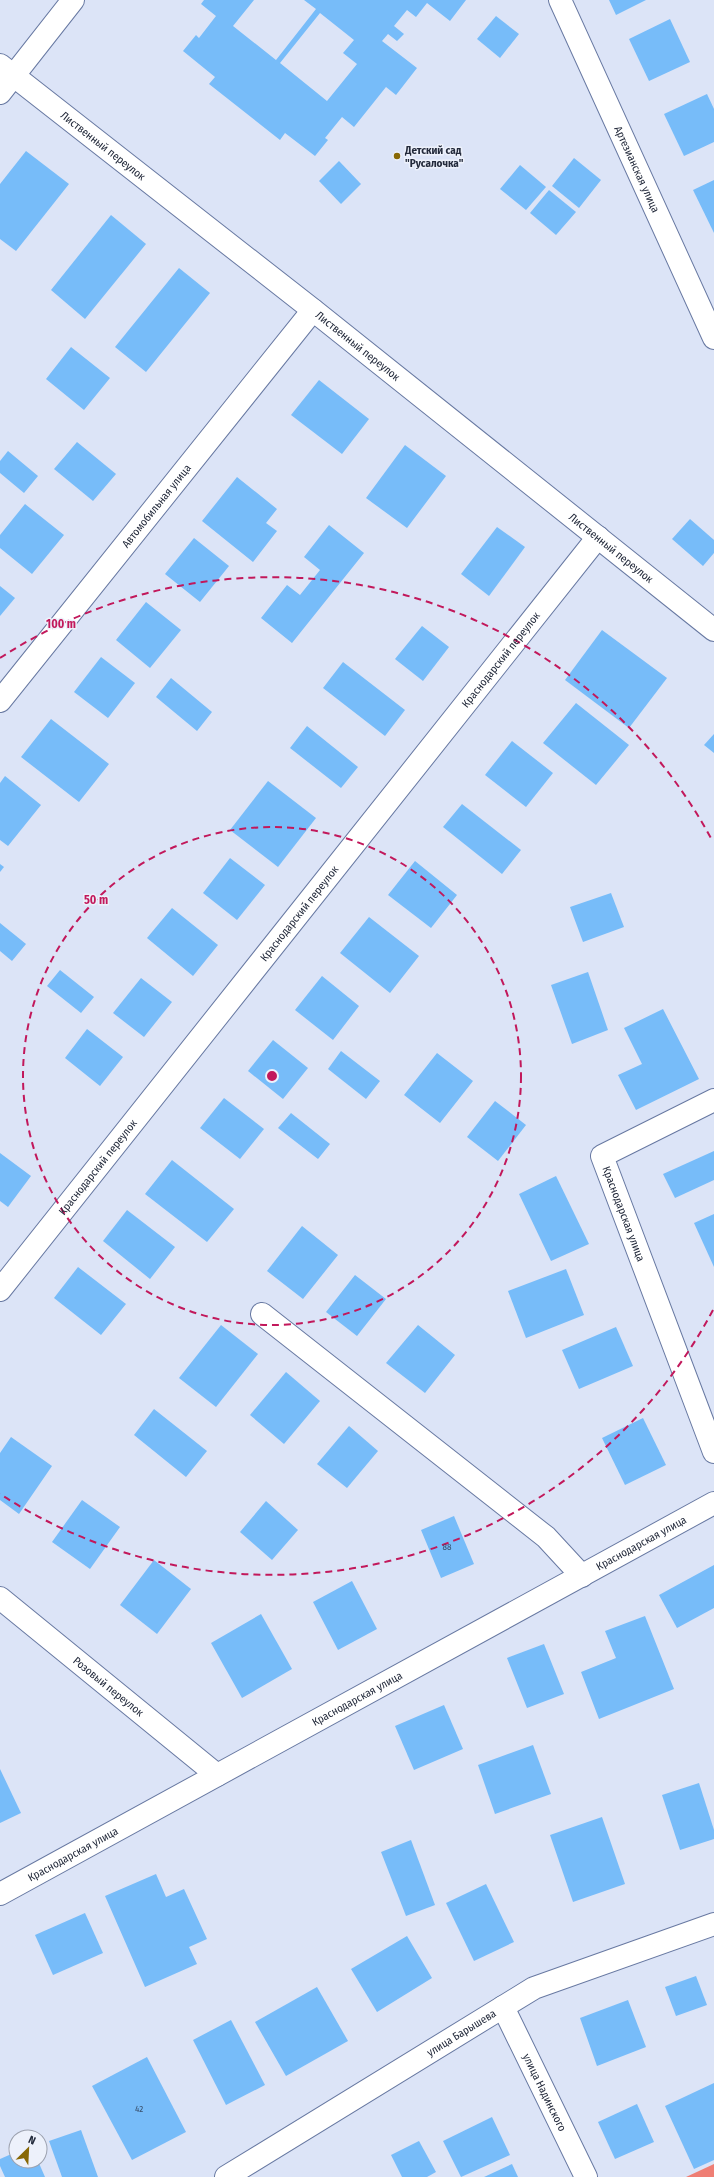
<svg xmlns="http://www.w3.org/2000/svg" width="714" height="2177" font-family="'Fira Sans Condensed',sans-serif">
	<style>
		.forest { fill: #ef7e74 }
		.building { fill: #77bcf9; fill-rule: evenodd }
		.lines { fill: none; stroke-linecap: round; stroke-linejoin: round }
		.minor-casing { stroke: #6879a2; stroke-width: 24 }
		.minor { stroke: #fff; stroke-width: 22 }
		.ring { fill: none; stroke: #c2185b; stroke-width: 2; stroke-dasharray: 7 5 }
		.poi-dot { fill: #886805; stroke: #edf1fb; stroke-width: 1.5 }
		.labels { text-anchor: middle; dominant-baseline: central; stroke-width: 3; stroke-linejoin: round; paint-order: stroke }
		.number-label { font-size: 9px; fill: #384e6a }
		.street-label { font-size: 11px; fill: #232a3b; stroke: #edf1fb }
		.poi-label { font-size: 11px; font-weight: bold; fill: #232a3b; stroke: #edf1fb; text-anchor: start }
		.centre { fill: #c2185b; stroke: #edf1fb; stroke-width: 2 }
		.ring-label { font-size: 12px; text-anchor: middle; font-weight: bold; fill: #c2185b; stroke: #edf1fb; stroke-width: 3; stroke-linejoin: round; paint-order: stroke }
	</style>
	<rect width="100%" height="100%" fill="#dce4f7"/>
	<polygon class="forest" points="714,2164 714,2177 686,2177"/>
	<g class="building">
		<path d="M204,0H254L233,26L276,60L316,9L304,0H466L450,21L427,3L416,17L407,10L394,26L404,34L397,41L388,34L382,41L417,68L396,95L386,87L354,127L342,117L325,138L328,140L315,156L285,133L280,140L209,84L215,77L183,51L196,35L199,38L216,16L201,4ZM320,13L354,40L343,53L357,64L327,101L280,63Z"/>
		<polygon points="609,0 646,0 616,15"/>
		<polygon points="496,16 519,34 500,58 477,39"/>
		<polygon points="670,19 690,62 649,81 629,39"/>
		<polygon points="707,94 714,109 714,142 684,156 664,114"/>
		<polygon points="26,151 69,184 16,251 0,239 0,184"/>
		<polygon points="574,158 601,180 579,208 552,186"/>
		<polygon points="339,161 361,184 341,204 319,181"/>
		<polygon points="520,165 546,187 526,210 500,189"/>
		<polygon points="714,180 714,233 693,190"/>
		<polygon points="549,190 576,212 556,235 530,213"/>
		<polygon points="111,215 146,244 85,319 51,290"/>
		<polygon points="179,268 210,293 146,372 115,347"/>
		<polygon points="71,347 110,378 84,410 46,379"/>
		<polygon points="319,380 369,419 342,454 291,415"/>
		<polygon points="77,442 116,474 93,501 54,469"/>
		<polygon points="405,445 446,476 407,528 366,498"/>
		<polygon points="8,451 38,476 24,493 0,473 0,461"/>
		<polygon points="237,477 277,509 266,523 277,531 253,562 202,521"/>
		<polygon points="25,504 64,535 32,574 0,548 0,535"/>
		<polygon points="690,519 714,540 714,553 703,566 672,539"/>
		<polygon points="329,525 364,553 292,643 261,618 287,585 300,595 320,570 304,557"/>
		<polygon points="497,527 525,547 489,596 461,574"/>
		<polygon points="194,538 229,566 200,602 165,574"/>
		<polygon points="0,586 15,598 0,616"/>
		<polygon points="146,602 181,630 150,668 116,640"/>
		<polygon points="422,626 449,647 423,681 395,659"/>
		<polygon points="602,630 667,678 629,728 565,680"/>
		<polygon points="101,657 135,683 108,718 74,692"/>
		<polygon points="343,662 405,710 385,736 323,688"/>
		<polygon points="171,678 212,712 197,731 156,697"/>
		<polygon points="576,703 629,745 596,785 543,743"/>
		<polygon points="51,719 109,764 79,802 21,757"/>
		<polygon points="307,726 358,767 341,788 290,748"/>
		<polygon points="714,734 714,753 704,745"/>
		<polygon points="512,741 553,773 526,807 485,775"/>
		<polygon points="5,776 41,805 8,846 0,840 0,783"/>
		<polygon points="268,781 316,818 278,867 230,830"/>
		<polygon points="462,804 521,850 502,874 443,827"/>
		<polygon points="230,858 265,885 237,920 203,893"/>
		<polygon points="415,861 457,895 431,928 388,895"/>
		<polygon points="0,864 4,867 0,872"/>
		<polygon points="611,893 624,927 583,942 570,907"/>
		<polygon points="172,908 218,945 193,976 147,938"/>
		<polygon points="369,917 419,956 390,993 340,953"/>
		<polygon points="0,923 26,944 12,961 0,951"/>
		<polygon points="60,970 94,997 81,1013 47,986"/>
		<polygon points="588,972 608,1030 572,1044 551,985"/>
		<polygon points="322,976 359,1006 333,1040 295,1010"/>
		<polygon points="141,978 172,1002 144,1037 113,1013"/>
		<polygon points="663,1009 699,1079 636,1110 618,1075 642,1064 624,1028"/>
		<polygon points="87,1029 123,1057 100,1086 65,1058"/>
		<polygon points="273,1040 308,1068 283,1099 248,1071"/>
		<polygon points="341,1051 380,1081 366,1099 328,1069"/>
		<polygon points="437,1053 473,1081 440,1123 404,1095"/>
		<polygon points="224,1098 264,1129 240,1159 200,1128"/>
		<polygon points="495,1101 526,1125 498,1161 467,1137"/>
		<polygon points="291,1113 330,1144 318,1159 278,1128"/>
		<polygon points="714,1151 714,1180 675,1198 663,1174"/>
		<polygon points="0,1153 31,1176 8,1207 0,1201"/>
		<polygon points="172,1160 234,1209 207,1242 145,1194"/>
		<polygon points="556,1176 589,1244 551,1261 519,1194"/>
		<polygon points="127,1210 175,1247 150,1279 103,1241"/>
		<polygon points="714,1214 714,1267 694,1223"/>
		<polygon points="302,1226 338,1255 303,1299 267,1271"/>
		<polygon points="78,1267 126,1304 101,1335 54,1298"/>
		<polygon points="566,1269 584,1315 526,1338 508,1291"/>
		<polygon points="355,1275 386,1299 357,1336 326,1312"/>
		<polygon points="221,1325 258,1354 216,1407 179,1378"/>
		<polygon points="418,1325 455,1355 425,1393 386,1363"/>
		<polygon points="616,1327 633,1366 579,1389 562,1350"/>
		<polygon points="286,1372 320,1401 284,1444 250,1415"/>
		<polygon points="154,1409 207,1451 186,1477 134,1435"/>
		<polygon points="643,1418 666,1465 625,1485 602,1438"/>
		<polygon points="349,1426 378,1451 347,1488 317,1464"/>
		<polygon points="11,1437 52,1466 19,1514 0,1500 0,1453"/>
		<polygon points="82,1500 120,1527 90,1569 52,1542"/>
		<polygon points="266,1501 298,1530 272,1560 240,1532"/>
		<polygon points="454,1516 474,1564 441,1578 421,1530"/>
		<polygon points="154,1560 191,1589 157,1634 120,1605"/>
		<polygon points="714,1565 714,1608 677,1628 659,1595"/>
		<polygon points="352,1581 377,1629 338,1650 313,1602"/>
		<polygon points="261,1614 292,1669 242,1698 211,1643"/>
		<polygon points="645,1616 674,1689 599,1719 581,1672 616,1658 605,1631"/>
		<polygon points="544,1644 564,1694 527,1708 507,1658"/>
		<polygon points="444,1705 463,1749 414,1770 395,1726"/>
		<polygon points="533,1745 551,1794 495,1814 478,1765"/>
		<polygon points="0,1769 21,1813 0,1823"/>
		<polygon points="699,1783 714,1830 714,1839 680,1850 662,1795"/>
		<polygon points="602,1817 625,1884 573,1902 550,1835"/>
		<polygon points="411,1840 435,1905 406,1916 381,1852"/>
		<polygon points="156,1874 166,1897 184,1889 207,1939 189,1947 197,1964 145,1987 105,1896"/>
		<polygon points="486,1884 514,1942 474,1961 446,1903"/>
		<polygon points="85,1913 103,1953 53,1975 35,1935"/>
		<polygon points="407,1936 432,1978 377,2012 351,1969"/>
		<polygon points="696,1976 707,2005 676,2016 665,1987"/>
		<polygon points="317,1987 348,2041 286,2076 255,2022"/>
		<polygon points="628,2000 646,2047 597,2066 580,2018"/>
		<polygon points="231,2020 265,2085 226,2105 193,2040"/>
		<polygon points="147,2057 186,2132 132,2160 92,2086"/>
		<polygon points="714,2083 714,2160 694,2169 665,2106"/>
		<polygon points="637,2104 654,2142 615,2159 598,2122"/>
		<polygon points="492,2117 510,2155 461,2177 443,2141"/>
		<polygon points="81,2130 98,2177 62,2177 49,2141"/>
		<polygon points="419,2141 436,2172 427,2177 402,2177 391,2155"/>
		<polygon points="16,2152 16,2161 38,2161 45,2177 5,2177 0,2166 0,2159"/>
		<polygon points="512,2164 518,2177 484,2177"/>
	</g>
	<g class="lines">
		<g class="minor-casing">
			<g id="minor">
				<path id="s1" d="M560,0L714,338"/>
				<path id="s2" d="M0,65L313,310L714,630"/>
				<polyline points="0,93 73,0"/>
				<path id="s3" d="M0,701L313,310"/>
				<path id="s4" d="M714,1100L602,1156L714,1452"/>
				<path id="s5" d="M0,1290L598,537"/>
				<polyline points="262,1314 546,1537 582,1576"/>
				<path id="s6" d="M0,1598L217,1775"/>
				<path id="s7" d="M0,1894L714,1503"/>
				<path id="s8" d="M503,2007L586,2177"/>
				<path id="s9" d="M226,2177L534,1988L714,1924"/>
			</g>
		</g>
		<use href="#minor" class="minor"/>
	</g>
	<g class="ring">
		<circle cx="272" cy="1076" r="249"/>
		<path d="M713 1310A499 499 0 0 1 0 1494M0 658A499 499 0 0 1 713 842"/>
	</g>
	<circle class="poi-dot" cx="397" cy="156" r="4"/>
	<g class="labels">
		<g class="number-label">
			<text x="447" y="1547">88</text>
			<text x="139" y="2109">42</text>
		</g>
		<g class="street-label">
			<text stroke="none"><textPath href="#s2" startOffset="131">Лиственный переулок</textPath></text>
			<text stroke="none"><textPath href="#s1" startOffset="186">Артезианская улица</textPath></text>
			<text stroke="none"><textPath href="#s2" startOffset="455">Лиственный переулок</textPath></text>
			<text stroke="none"><textPath href="#s3" startOffset="250">Автомобильная улица</textPath></text>
			<text stroke="none"><textPath href="#s2" startOffset="779">Лиственный переулок</textPath></text>
			<text stroke="none"><textPath href="#s5" startOffset="805">Краснодарский переулок</textPath></text>
			<text stroke="none"><textPath href="#s5" startOffset="481">Краснодарский переулок</textPath></text>
			<text stroke="none"><textPath href="#s5" startOffset="157">Краснодарский переулок</textPath></text>
			<text stroke="none"><textPath href="#s4" startOffset="187">Краснодарская улица</textPath></text>
			<text stroke="none"><textPath href="#s7" startOffset="731">Краснодарская улица</textPath></text>
			<text stroke="none"><textPath href="#s6" startOffset="140">Розовый переулок</textPath></text>
			<text stroke="none"><textPath href="#s7" startOffset="407">Краснодарская улица</textPath></text>
			<text stroke="none"><textPath href="#s7" startOffset="83">Краснодарская улица</textPath></text>
			<text stroke="none"><textPath href="#s9" startOffset="276">улица Барышева</textPath></text>
			<text stroke="none"><textPath href="#s8" startOffset="95">улица Надинского</textPath></text>
		</g>
		<g class="poi-label">
			<text x="405" y="150">Детский сад<tspan x="405" dy="13">"Русалочка"</tspan></text>
		</g>
	</g>
	<circle cx="272" cy="1076" r="6" class="centre"/>
	<g class="ring-label">
		<text x="61" y="628">100 m</text>
		<text x="96" y="904">50 m</text>
	</g>
	<g transform="translate(28 2149) rotate(24)"><circle r="19" fill="#edf1fb" stroke="#9ca1ae"/>
	<path d="M0-3L7 15L0 10L-7 15Z" fill="#886805"/>
	<text y="-6" font-size="11" font-weight="bold" text-anchor="middle" fill="#232a3b">N</text>
	</g>
</svg>
